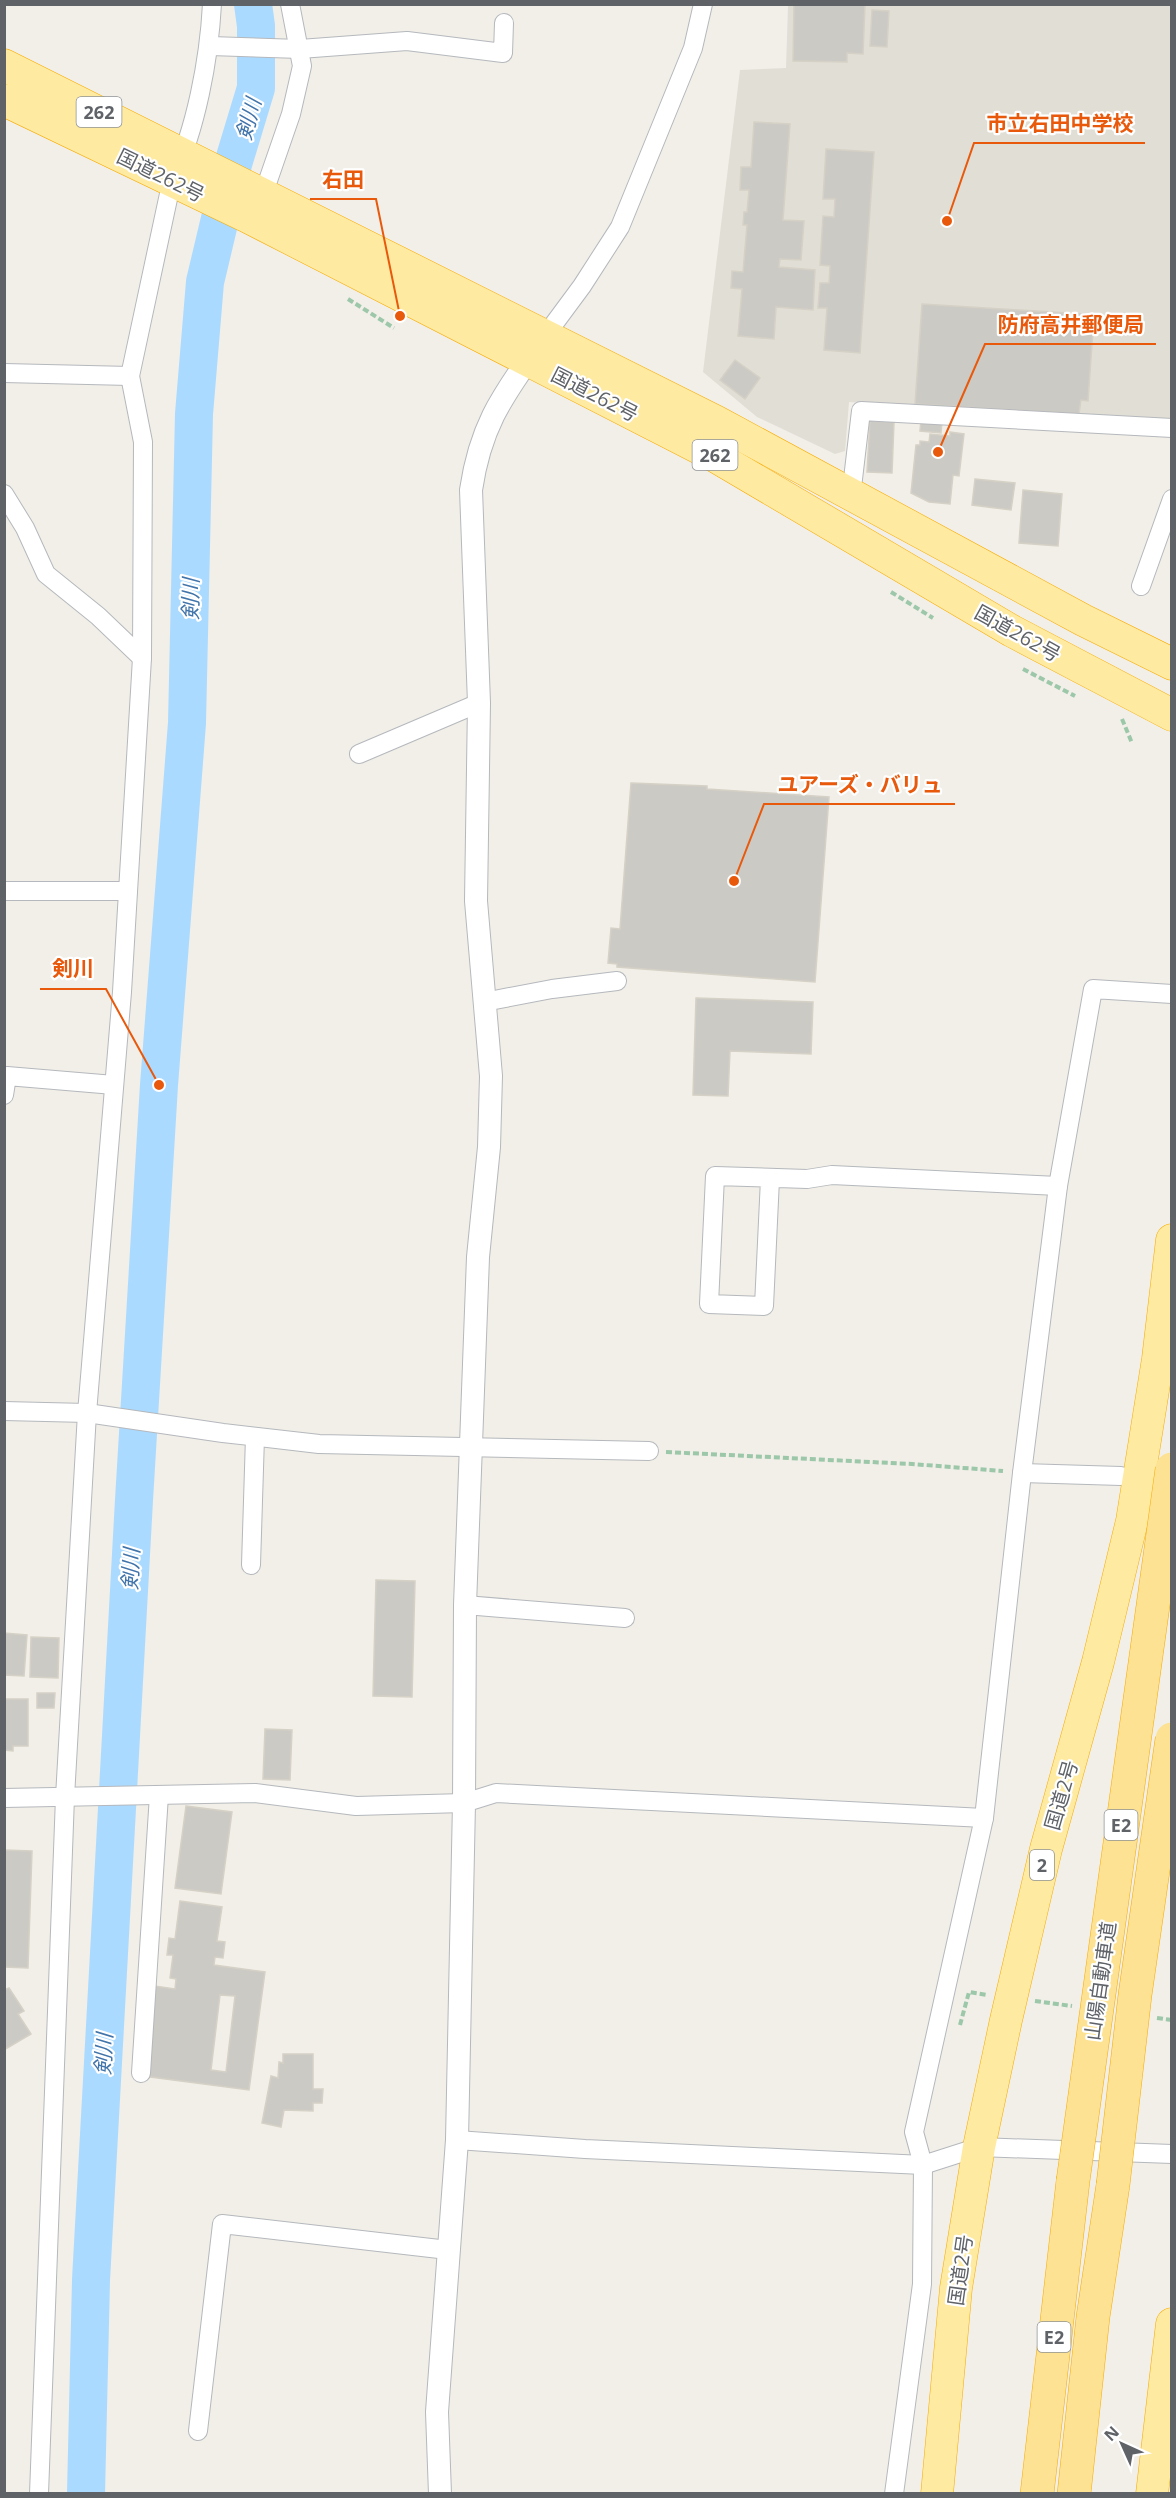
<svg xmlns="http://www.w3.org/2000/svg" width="1176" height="2498" font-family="'Open Sans','Noto Sans JP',sans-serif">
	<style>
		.education { fill: #e1ded6 }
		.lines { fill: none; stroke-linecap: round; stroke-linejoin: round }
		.river { stroke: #aadaff; stroke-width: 38 }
		.building { fill: #cccac5; stroke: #d6d1c6; stroke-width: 1.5; fill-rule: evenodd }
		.minor-casing { stroke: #b5b8bc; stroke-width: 20 }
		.tertiary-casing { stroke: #b5b8bc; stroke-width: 24 }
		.trunk-casing { stroke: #f9ab00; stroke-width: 33 }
		.motorway-casing { stroke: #f9ab00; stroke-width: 34 }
		.path { stroke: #9cc7a9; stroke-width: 4; stroke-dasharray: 6 3; stroke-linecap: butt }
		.minor { stroke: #fff; stroke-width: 18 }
		.tertiary { stroke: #fff; stroke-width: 22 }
		.trunk { stroke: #feeaa1; stroke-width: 32 }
		.motorway { stroke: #fde293; stroke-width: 33 }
		.motorway-bridge-casing { stroke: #f9ab00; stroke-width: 34; stroke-linecap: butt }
		.motorway-bridge { stroke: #fde293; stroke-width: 33 }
		.labels { text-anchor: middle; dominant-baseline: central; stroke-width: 4.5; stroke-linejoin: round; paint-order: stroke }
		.shield { fill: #fff; stroke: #8f9295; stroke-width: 1.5 }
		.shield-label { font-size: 18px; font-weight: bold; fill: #5f6368 }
		.street-label { font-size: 20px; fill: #5f6368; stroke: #fff }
		.water-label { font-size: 21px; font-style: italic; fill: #4174aa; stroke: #fff }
		.leader { fill: none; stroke: #e8590c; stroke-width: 2 }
		.callout-dot { fill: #e8590c; stroke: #fff; stroke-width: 2 }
		.callout-label { font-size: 21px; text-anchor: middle; font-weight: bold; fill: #e8590c; stroke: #fff; stroke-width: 4.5; stroke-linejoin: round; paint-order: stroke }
	</style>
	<rect width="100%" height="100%" fill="#f1efe8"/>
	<polygon class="education" points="788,5 1171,5 1171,424 849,402 845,451 835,454 757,417 703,372 740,70 786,68"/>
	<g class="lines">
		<polyline class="river" points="86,2494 91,2280 134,1500 159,1085 187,723 194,414 205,282 233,164 256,88 256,26 253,4"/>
	</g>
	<g class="building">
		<polygon points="794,4 865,4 863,54 847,53 847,62 793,61"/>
		<polygon points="872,10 889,11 887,47 870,46"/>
		<polygon points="754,122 790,124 783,220 804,221 801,260 780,259 779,267 815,270 813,310 776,307 774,339 738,336 742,289 731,288 732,271 743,272 747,225 743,225 744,212 747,212 749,190 740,190 741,167 751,167"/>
		<polygon points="826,149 874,152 860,353 824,350 827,308 818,308 820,283 829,283 830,266 820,265 823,216 834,217 835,199 823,199"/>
		<polygon points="922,304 1084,314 1083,329 1093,330 1088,401 1081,400 1079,414 915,404"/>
		<polygon points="735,360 760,378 745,399 720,380"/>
		<polygon points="921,420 942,422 941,433 920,431"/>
		<polygon points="870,421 894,422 892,473 867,472"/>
		<polygon points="950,432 964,434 959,476 953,475 950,504 929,502 911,493 916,445 920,445 920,441 929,442 930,434 950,436"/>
		<polygon points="975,479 1015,483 1011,510 972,505"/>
		<polygon points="1023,490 1062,494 1058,546 1019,543"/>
		<polygon points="631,783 707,786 707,789 829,797 815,982 617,967 617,964 608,963 611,928 620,929"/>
		<polygon points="696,998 813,1002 811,1054 730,1051 728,1096 693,1095"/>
		<polygon points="376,1580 415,1581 412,1697 373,1696"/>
		<polygon points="4,1633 27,1635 24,1676 4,1675"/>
		<polygon points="31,1637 59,1638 58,1678 30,1677"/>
		<polygon points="37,1693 55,1693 54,1708 37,1708"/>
		<polygon points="4,1699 28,1699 28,1746 13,1746 13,1751 4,1750"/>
		<polygon points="265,1729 292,1730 290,1780 263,1779"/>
		<polygon points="186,1806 232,1812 221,1894 175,1888"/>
		<polygon points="4,1850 32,1851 28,1968 4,1967"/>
		<path d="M180,1901L222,1907L217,1941L225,1942L223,1958L215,1957L214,1965L265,1972L249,2090L143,2076L155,1986L175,1989L176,1979L170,1978L173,1955H167L169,1938L175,1939ZM220,1995L235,1996L226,2072L211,2070Z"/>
		<polygon points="9,1988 24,2011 18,2014 31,2034 4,2050 4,1990"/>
		<polygon points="283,2054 313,2054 313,2089 323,2089 322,2103 313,2103 313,2111 284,2110 281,2127 262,2123 271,2076 278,2078 279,2062 283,2063"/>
	</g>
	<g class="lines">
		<g class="minor-casing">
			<g id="minor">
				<polyline points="210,46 300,49 407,41 503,53 504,23"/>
				<polyline points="263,195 291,114 302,66 290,4"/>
				<polyline points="545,336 582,286 620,227 693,48 703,4"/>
				<polyline points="4,373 130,376"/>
				<polyline points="4,494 25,528 46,574 98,616 142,658"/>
				<polyline points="851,496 861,411 1172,428"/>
				<polyline points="1141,586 1172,499"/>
				<polyline points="359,754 479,703"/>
				<polyline points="4,891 128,891"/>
				<polyline points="484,1002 552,989 617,981"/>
				<polyline points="4,1095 7,1076 114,1085"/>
				<polyline points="770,1179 764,1306 709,1304 715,1176 807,1179 832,1175 1058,1186"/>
				<polyline points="4,1411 87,1413 223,1433 319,1444 649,1451"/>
				<polyline points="1022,1473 1121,1476"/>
				<polyline points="251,1565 255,1437"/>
				<polyline points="465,1605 625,1618"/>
				<polyline points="4,1798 255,1793 356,1806 464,1803 496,1793 984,1818"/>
				<polyline points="141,2073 159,1795"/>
				<polyline points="457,2140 585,2149 923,2165 979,2147 1172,2154"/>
				<polyline points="198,2431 222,2224 448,2250"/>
				<path d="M39,2494L65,1797L87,1413L122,992L142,658L143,442L130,376L172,180C196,129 209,60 212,4"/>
				<polyline points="894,2494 922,2284 923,2165 914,2132 984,1818 1022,1473 1058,1186 1093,989 1172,994"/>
			</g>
		</g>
		<g class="tertiary-casing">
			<path id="tertiary" d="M440,2494L437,2412L457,2140L464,1803L465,1605L478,1257L489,1147L491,1076L476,901L479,703L471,490C480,429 500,399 535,350"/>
		</g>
		<g class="trunk-casing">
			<g id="trunk">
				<polyline points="4,65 717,422 1083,620 1172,664"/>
				<polyline points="4,100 246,216 713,455 1012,631 1172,715"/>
				<polyline points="937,2494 956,2288 979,2147 1006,2020 1046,1849 1098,1662 1132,1521 1158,1359 1172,1240"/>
				<polyline points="1152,2494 1172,2324"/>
			</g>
		</g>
		<g class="motorway-casing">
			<g id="motorway">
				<polyline points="1037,2494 1073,2181"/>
				<polyline points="1074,2494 1093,2317 1113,2185"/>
			</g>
		</g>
		<g class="path">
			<polyline points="348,299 394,328"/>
			<polyline points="891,592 933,618"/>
			<polyline points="1023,669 1075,696"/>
			<polyline points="1122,719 1132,743"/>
			<polyline points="666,1452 912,1464 1003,1471"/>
			<polyline points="1035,2001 1072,2006"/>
			<polyline points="1157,2018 1172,2020"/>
			<polyline points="960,2025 969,1992 987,1995"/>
		</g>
		<use href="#minor" class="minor"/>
		<use href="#tertiary" class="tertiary"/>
		<use href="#trunk" class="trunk"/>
		<use href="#motorway" class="motorway"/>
		<g class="motorway-bridge-casing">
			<g id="motorway-bridge">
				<polyline points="1073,2181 1172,1469"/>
				<polyline points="1113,2185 1135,1995 1172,1739"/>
			</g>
		</g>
		<use href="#motorway-bridge" class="motorway-bridge"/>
	</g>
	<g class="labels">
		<g class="shield">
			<rect x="76.5" y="97" width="45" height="30" rx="4.5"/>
			<rect x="692.5" y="440" width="45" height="30" rx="4.5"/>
			<rect x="1104.5" y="1810" width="33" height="30" rx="4.5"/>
			<rect x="1030" y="1850" width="24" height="30" rx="4.5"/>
			<rect x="1037.5" y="2322" width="33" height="30" rx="4.5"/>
		</g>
		<g class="shield-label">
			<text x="99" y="112">262</text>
			<text x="715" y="455">262</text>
			<text x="1121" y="1825">E2</text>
			<text x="1042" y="1865">2</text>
			<text x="1054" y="2337">E2</text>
		</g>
		<g class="street-label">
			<text transform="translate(161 175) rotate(26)">国道262号</text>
			<text transform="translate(595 394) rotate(27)">国道262号</text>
			<text transform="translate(1018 633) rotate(29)">国道262号</text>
			<text transform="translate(1061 1795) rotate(-74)">国道2号</text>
			<text transform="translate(1100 1981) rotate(-82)">山陽自動車道</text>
			<text transform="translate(960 2270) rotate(-82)">国道2号</text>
		</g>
		<g class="water-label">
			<text transform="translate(248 119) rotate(-75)">剣川</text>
			<text transform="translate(190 599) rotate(-89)">剣川</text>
			<text transform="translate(130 1569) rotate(-87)">剣川</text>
			<text transform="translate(103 2054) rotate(-87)">剣川</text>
		</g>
	</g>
	<path class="leader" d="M947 221L974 143H1145M400 316L376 199H310M938 452L985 344H1156M734 881L764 804H955M159 1085L106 989H40"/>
	<g class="callout-dot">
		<circle cx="947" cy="221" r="6"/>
		<circle cx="400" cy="316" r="6"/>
		<circle cx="938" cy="452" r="6"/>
		<circle cx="734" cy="881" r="6"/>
		<circle cx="159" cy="1085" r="6"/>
	</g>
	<g class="callout-label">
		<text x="1060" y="131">市立右田中学校</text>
		<text x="343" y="187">右田</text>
		<text x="1071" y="332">防府高井郵便局</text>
		<text x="860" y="792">ユアーズ・バリュ</text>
		<text x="73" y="976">剣川</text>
	</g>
	<rect width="1176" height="2498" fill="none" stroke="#5f6368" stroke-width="12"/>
	<g transform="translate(1122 2444) rotate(315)" stroke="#ffffff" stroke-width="4.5" paint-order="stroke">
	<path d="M0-4.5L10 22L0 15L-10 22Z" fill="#5f6368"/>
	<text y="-9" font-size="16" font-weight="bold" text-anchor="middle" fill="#5f6368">N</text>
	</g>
</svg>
